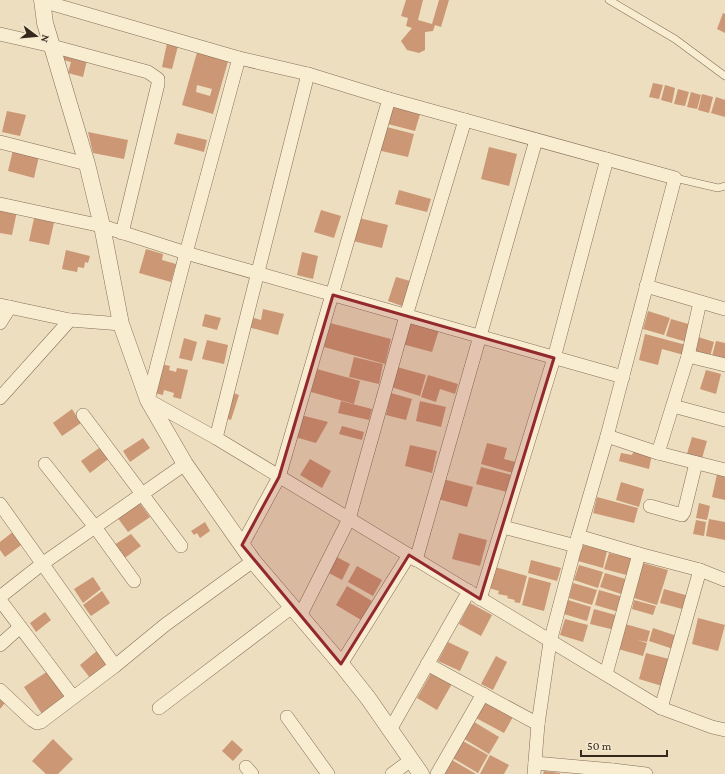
<svg xmlns="http://www.w3.org/2000/svg" width="725" height="774" font-family="'Crimson Pro',serif">
	<style>
		.building { fill: #cb9775; fill-rule: evenodd }
		.lines { fill: none; stroke-linecap: round; stroke-linejoin: round }
		.service-casing { stroke: #856f58; stroke-width: 8 }
		.minor-casing { stroke: #856f58; stroke-width: 14 }
		.tertiary-casing { stroke: #856f58; stroke-width: 17 }
		.service { stroke: #f8ecd1; stroke-width: 7 }
		.minor { stroke: #f8ecd1; stroke-width: 13 }
		.tertiary { stroke: #f8ecd1; stroke-width: 16 }
		.marked { fill: #93292c; fill-opacity: 0.2; stroke: #93292c; stroke-width: 3; stroke-linejoin: round }
	</style>
	<rect width="100%" height="100%" fill="#eddebf"/>
	<g class="building">
		<polygon points="406,0 423,0 418,20 432,24 439,0 449,0 441,27 435,25 433,31 425,32 425,50 419,53 407,50 401,41 412,28 406,26 408,18 401,16"/>
		<polygon points="723,13 725,14 725,33 717,29"/>
		<polygon points="167,43 178,46 172,69 162,67"/>
		<path d="M198,49L229,58L213,114L182,105ZM197,85L212,89L210,96L196,92Z"/>
		<polygon points="65,50 88,56 83,77 68,73 71,62 63,60"/>
		<polygon points="653,83 663,85 659,99 649,97"/>
		<polygon points="665,85 675,88 672,103 661,100"/>
		<polygon points="678,89 689,92 685,106 674,104"/>
		<polygon points="691,92 701,95 697,109 687,107"/>
		<polygon points="702,94 713,97 709,113 698,110"/>
		<polygon points="716,97 725,100 725,117 711,113"/>
		<polygon points="389,103 421,111 415,131 384,123"/>
		<polygon points="7,111 26,115 20,136 2,132"/>
		<polygon points="383,126 414,134 408,157 377,150"/>
		<polygon points="88,132 128,140 124,159 93,153"/>
		<polygon points="177,133 207,140 204,152 174,144"/>
		<polygon points="489,147 517,154 509,186 481,179"/>
		<polygon points="13,150 39,156 34,178 8,171"/>
		<polygon points="399,190 431,199 427,212 395,204"/>
		<polygon points="0,208 17,211 12,235 0,233"/>
		<polygon points="321,210 341,216 334,238 314,232"/>
		<polygon points="35,214 55,218 49,245 29,241"/>
		<polygon points="359,218 388,225 382,248 353,241"/>
		<polygon points="146,249 163,254 162,260 176,264 171,282 139,273"/>
		<polygon points="66,250 90,256 88,263 85,262 84,268 78,267 77,272 62,269"/>
		<polygon points="302,252 318,256 313,279 297,275"/>
		<polygon points="396,277 410,281 402,306 388,301"/>
		<polygon points="263,309 284,314 278,335 248,327 250,317 261,320"/>
		<polygon points="648,311 670,318 664,335 643,329"/>
		<polygon points="205,314 221,318 217,330 202,326"/>
		<polygon points="671,319 692,325 687,342 666,336"/>
		<polygon points="408,321 439,330 432,352 402,344"/>
		<polygon points="330,323 391,339 385,364 324,347"/>
		<polygon points="645,334 686,345 684,355 662,349 658,365 639,360"/>
		<polygon points="695,336 714,342 709,360 690,354"/>
		<polygon points="184,338 197,342 192,361 179,358"/>
		<polygon points="207,340 228,345 224,364 202,359"/>
		<polygon points="716,341 725,343 725,364 711,360"/>
		<polygon points="354,357 383,364 379,384 349,377"/>
		<polygon points="161,364 170,366 169,370 176,372 177,368 188,370 181,399 173,397 174,393 164,390 163,395 154,393"/>
		<polygon points="397,367 426,375 420,396 391,387"/>
		<polygon points="317,369 360,381 354,404 311,392"/>
		<polygon points="706,370 721,374 716,394 700,389"/>
		<polygon points="428,375 458,384 455,394 440,389 436,402 421,397"/>
		<polygon points="230,392 239,395 231,420 222,417"/>
		<polygon points="391,393 412,399 406,420 386,415"/>
		<polygon points="341,401 372,409 369,420 338,413"/>
		<polygon points="420,401 446,407 441,427 416,421"/>
		<polygon points="72,409 81,423 62,436 53,423"/>
		<polygon points="301,415 328,422 316,443 295,437"/>
		<polygon points="342,426 364,432 362,440 339,434"/>
		<polygon points="692,437 707,441 701,462 686,457"/>
		<polygon points="143,438 150,448 130,462 123,451"/>
		<polygon points="487,443 507,448 504,459 516,462 513,473 481,464"/>
		<polygon points="410,445 437,451 432,473 405,466"/>
		<polygon points="102,446 111,457 90,473 81,461"/>
		<polygon points="634,450 652,454 649,469 619,461 621,453 632,455"/>
		<polygon points="310,459 331,471 322,488 300,475"/>
		<polygon points="481,467 512,475 507,492 476,484"/>
		<polygon points="717,474 725,476 725,500 712,497"/>
		<polygon points="443,479 473,487 467,507 438,499"/>
		<polygon points="621,482 644,489 639,507 616,500"/>
		<polygon points="597,497 638,508 634,523 593,513"/>
		<polygon points="139,502 150,517 128,532 117,517"/>
		<polygon points="699,503 710,506 707,520 696,518"/>
		<polygon points="709,519 725,522 725,540 706,536"/>
		<polygon points="696,520 706,522 704,536 693,534"/>
		<polygon points="205,522 210,531 200,538 197,533 194,535 191,531"/>
		<polygon points="14,531 24,543 5,557 0,550 0,542"/>
		<polygon points="459,533 487,540 480,566 452,559"/>
		<polygon points="131,534 141,546 122,560 111,547"/>
		<polygon points="583,545 607,551 603,568 578,561"/>
		<polygon points="609,553 634,559 630,576 604,569"/>
		<polygon points="333,555 350,564 342,580 325,571"/>
		<polygon points="531,560 561,568 557,581 528,573"/>
		<polygon points="643,563 668,570 657,605 634,598"/>
		<polygon points="579,565 603,572 598,588 574,580"/>
		<polygon points="357,566 382,580 373,596 348,582"/>
		<polygon points="495,567 527,576 520,603 514,602 515,600 507,598 508,596 498,594 499,591 489,588"/>
		<polygon points="605,573 629,580 624,595 600,587"/>
		<polygon points="93,577 101,589 83,603 74,589"/>
		<polygon points="529,577 551,583 544,611 522,605"/>
		<polygon points="573,583 597,590 592,605 569,598"/>
		<polygon points="347,586 372,601 361,620 336,605"/>
		<polygon points="664,589 689,596 686,610 660,603"/>
		<polygon points="599,590 623,597 619,612 595,605"/>
		<polygon points="102,591 110,603 91,616 83,605"/>
		<polygon points="568,600 591,607 587,621 564,614"/>
		<polygon points="634,600 656,606 653,615 632,609"/>
		<polygon points="470,603 492,615 481,636 459,624"/>
		<polygon points="594,609 619,616 615,630 590,624"/>
		<polygon points="45,612 51,620 36,632 30,623"/>
		<polygon points="698,618 725,625 718,651 692,644"/>
		<polygon points="565,619 588,625 583,642 560,635"/>
		<polygon points="625,624 650,631 647,642 637,640 647,643 643,656 618,649"/>
		<polygon points="653,628 677,636 673,649 649,641"/>
		<polygon points="448,642 469,652 460,671 438,661"/>
		<polygon points="98,650 109,663 90,678 80,665"/>
		<polygon points="646,653 669,659 662,686 639,679"/>
		<polygon points="496,656 507,662 493,690 481,684"/>
		<polygon points="433,670 453,682 437,710 417,698"/>
		<polygon points="48,671 66,698 42,714 24,687"/>
		<polygon points="0,699 5,703 0,709"/>
		<polygon points="485,700 514,715 504,733 476,718"/>
		<polygon points="471,720 499,737 489,754 461,737"/>
		<polygon points="53,739 73,759 58,774 46,774 32,761"/>
		<polygon points="232,740 243,750 233,761 222,751"/>
		<polygon points="461,740 488,755 478,773 451,757"/>
		<polygon points="490,755 509,765 504,774 480,774"/>
		<polygon points="452,760 476,774 444,774"/>
		<polygon points="544,771 560,773 560,774 543,774"/>
	</g>
	<g class="lines">
		<g class="service-casing">
			<g id="service">
				<polyline points="609,0 675,39 725,76"/>
				<polyline points="675,178 718,188 725,186"/>
			</g>
		</g>
		<g class="minor-casing">
			<g id="minor">
				<polyline points="42,1 239,58 308,74 389,99 675,178 607,436 578,536 550,642 538,724 534,774"/>
				<polyline points="0,34 52,46 148,72 158,79 158,84 122,233"/>
				<polyline points="239,58 186,253 148,400 216,438 661,708 712,727 725,730"/>
				<polyline points="0,142 87,164"/>
				<polyline points="0,204 102,226 186,253 623,377"/>
				<polyline points="646,286 725,309"/>
				<polyline points="0,305 70,320 121,324"/>
				<polyline points="0,323 10,307"/>
				<polyline points="688,356 725,365"/>
				<polyline points="0,398 70,320"/>
				<polyline points="673,406 725,420"/>
				<polyline points="83,415 181,546"/>
				<polyline points="607,436 658,453 725,470"/>
				<polyline points="216,438 308,74"/>
				<polyline points="658,453 688,356 700,302"/>
				<polyline points="45,464 95,527 134,581"/>
				<polyline points="0,504 115,666"/>
				<polyline points="650,506 682,515 684,512 696,463"/>
				<polyline points="503,527 576,546"/>
				<polyline points="578,536 639,554 700,570 725,580"/>
				<polyline points="242,545 279,477 389,99"/>
				<polyline points="416,560 536,140"/>
				<polyline points="0,597 42,564 185,464"/>
				<polyline points="480,599 554,358 607,159"/>
				<polyline points="0,600 73,697"/>
				<polyline points="300,616 349,519 406,316 465,120"/>
				<polyline points="0,645 20,627"/>
				<polyline points="341,664 409,555"/>
				<polyline points="427,664 538,724"/>
				<polyline points="606,674 639,554"/>
				<polyline points="0,690 32,720 37,723 41,722 115,666 165,625 253,561"/>
				<polyline points="159,708 292,607"/>
				<polyline points="661,708 700,570"/>
				<polyline points="287,717 328,774"/>
				<polyline points="390,730 469,591"/>
				<polyline points="535,763 613,770 613,774"/>
				<polyline points="246,767 252,774"/>
				<polyline points="613,770 646,774"/>
				<polyline points="392,774 411,760"/>
				<polyline points="437,774 483,694"/>
			</g>
		</g>
		<g class="tertiary-casing">
			<polyline id="tertiary" points="42,0 45,23 87,164 102,226 121,324 148,400 185,464 253,561 341,664 368,698 421,774"/>
		</g>
		<use href="#service" class="service"/>
		<use href="#minor" class="minor"/>
		<use href="#tertiary" class="tertiary"/>
	</g>
	<path class="marked" d="M333,295L554,358L480,599L409,555L341,664L242,545L279,477Z"/>
	<g transform="translate(36 36) rotate(106)" stroke="#f4e8ce" stroke-width="3" paint-order="stroke">
	<path d="M0-3L7 15L0 10L-7 15Z" fill="#34271c"/>
	<text y="-6" font-size="11" font-weight="bold" text-anchor="middle" fill="#34271c">N</text>
	</g>
	<path d="M581 750v6h86v-6" fill="none" stroke="#34271c" stroke-width="2"/>
	<text x="587" y="750" font-size="12" fill="#34271c" stroke="#f4e8ce" stroke-width="3" paint-order="stroke">50 m</text>
</svg>
